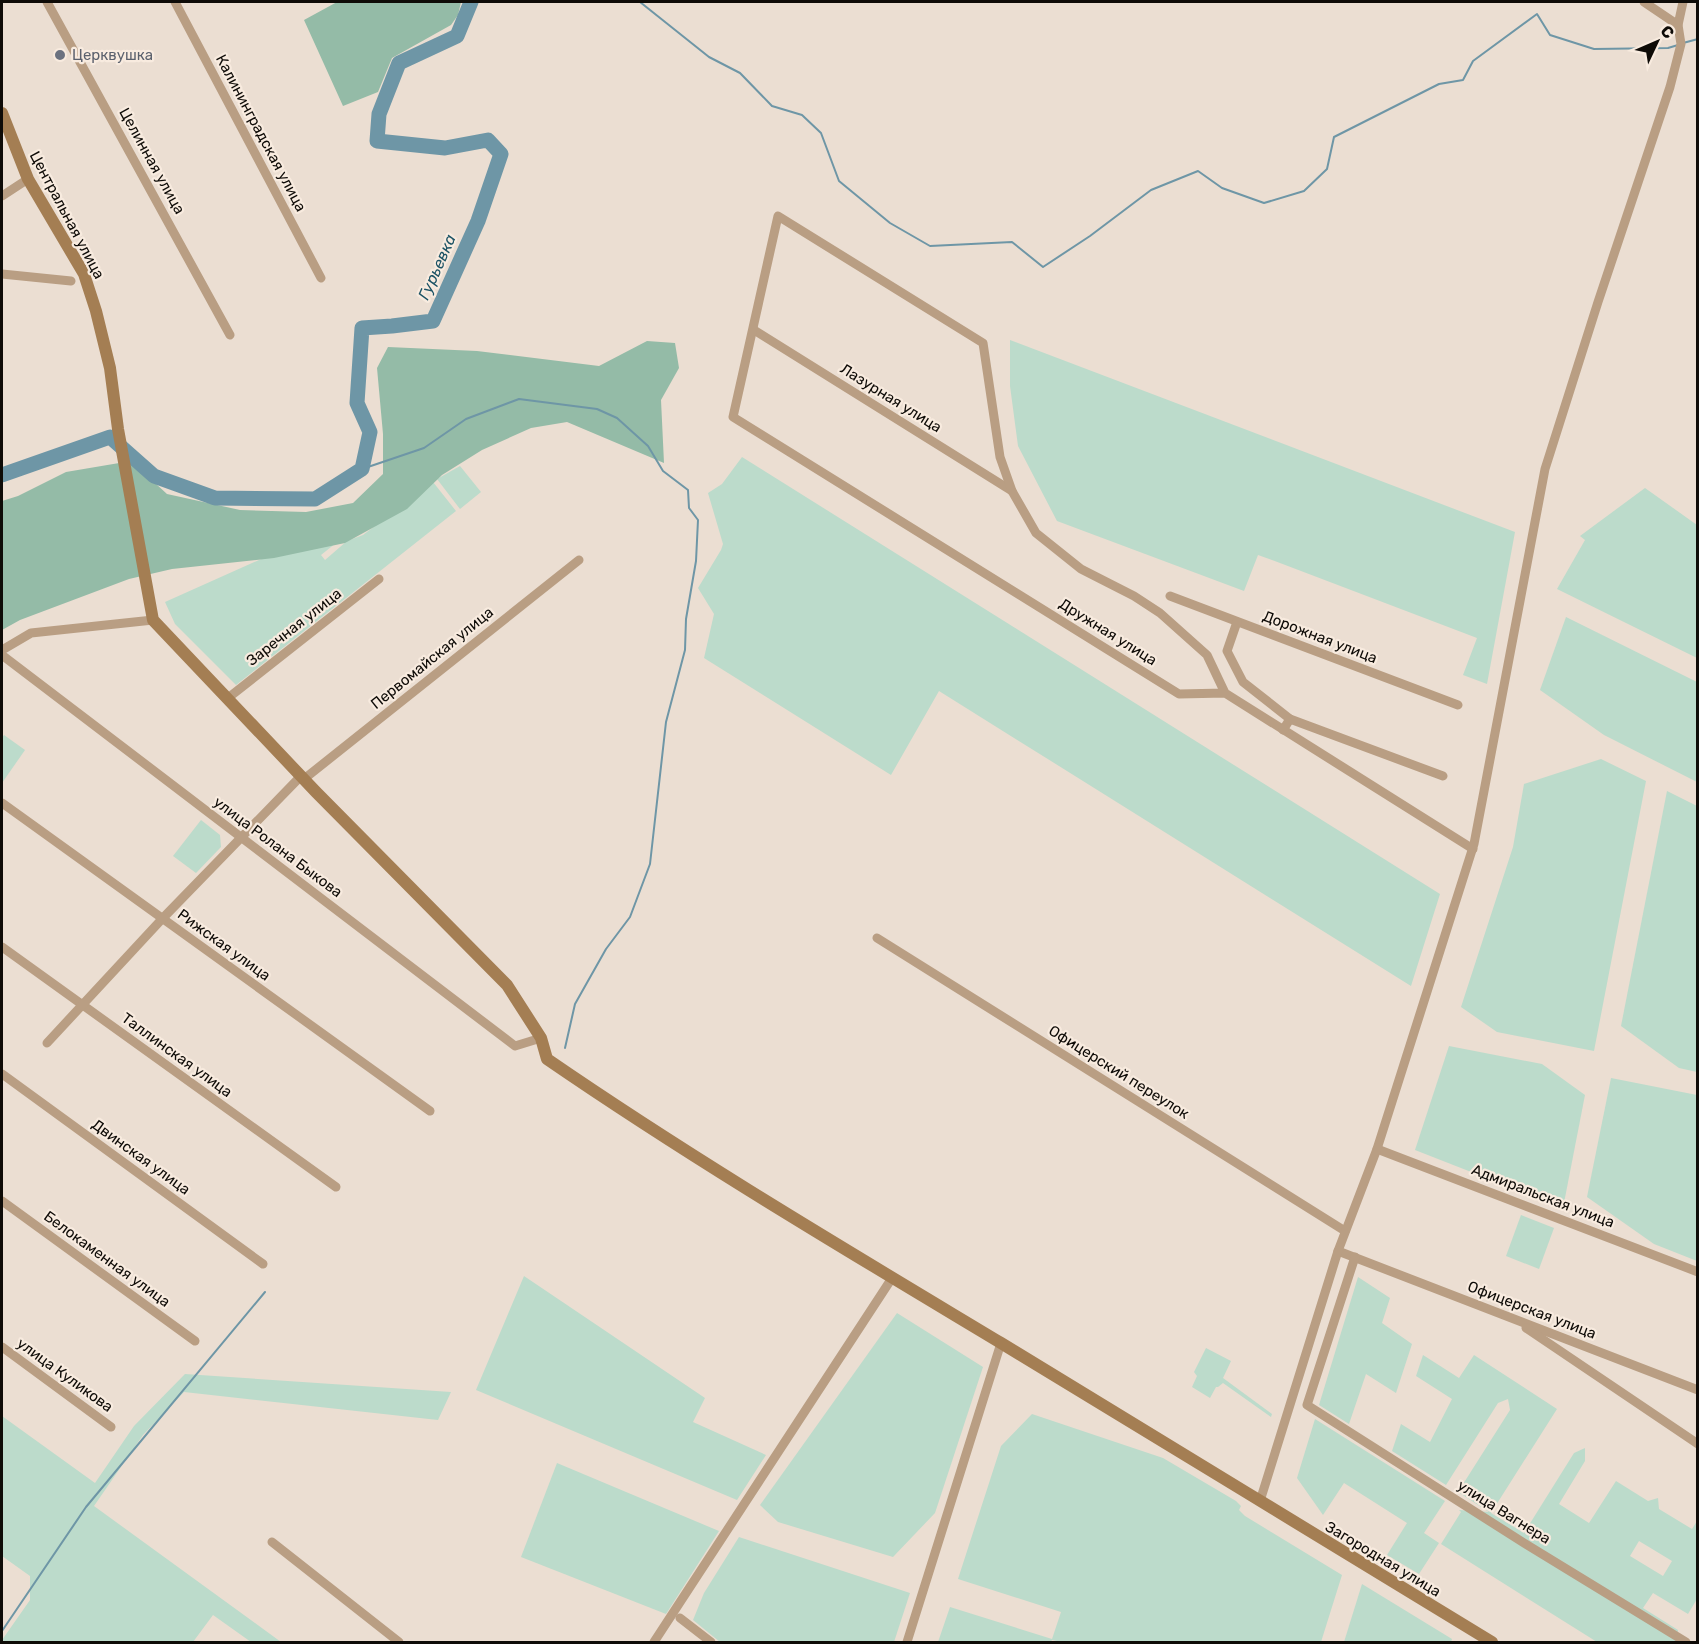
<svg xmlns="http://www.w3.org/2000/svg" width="1699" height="1644" font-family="Rubik,sans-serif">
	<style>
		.green { fill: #bcdbcb; fill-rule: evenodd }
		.forest { fill: #94bba7 }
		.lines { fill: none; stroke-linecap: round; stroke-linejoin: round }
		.stream { stroke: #6e96a6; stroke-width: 2 }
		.river { stroke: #6e96a6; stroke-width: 15 }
		.street { stroke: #b99e83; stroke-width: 9 }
		.secondary { stroke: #a47e53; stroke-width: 12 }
		.worship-dot { fill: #6b7280; stroke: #f8ebdf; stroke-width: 2 }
		.labels { text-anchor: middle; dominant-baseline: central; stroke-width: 4.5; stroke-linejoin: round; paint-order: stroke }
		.worship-label { font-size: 15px; fill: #5b616d; stroke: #f8ebdf; text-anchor: start }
		.street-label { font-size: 15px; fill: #0e0b07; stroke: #f8ebdf }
		.water-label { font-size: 16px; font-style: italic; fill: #1b5264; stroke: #f8ebdf }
	</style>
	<rect width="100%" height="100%" fill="#ebded2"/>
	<g class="green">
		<polygon points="1010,340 1515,532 1487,684 1463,675 1477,638 1280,563 1258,555 1244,591 1057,521 1018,446 1010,386"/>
		<polygon points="742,457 1440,894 1411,986 939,691 891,775 704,658 714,614 698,588 721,550 723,544 708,493 722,484"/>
		<polygon points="460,466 481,492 460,509 437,479"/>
		<polygon points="433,482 456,511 236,685 175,624 165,602 268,556 336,543 321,555 325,560 347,541 363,535"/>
		<polygon points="1645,488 1697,525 1697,658 1557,589 1585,540 1580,536"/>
		<polygon points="1566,617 1697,682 1697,782 1604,735 1540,690"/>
		<polygon points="4,735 25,750 2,783 2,738"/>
		<polygon points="1601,759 1646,781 1594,1051 1497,1032 1461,1007 1513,847 1524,784"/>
		<polygon points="1667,791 1697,806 1697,1072 1679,1068 1621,1026"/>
		<polygon points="201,820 220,835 221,847 196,873 173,856"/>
		<polygon points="1449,1046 1542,1064 1585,1095 1563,1208 1415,1150"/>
		<polygon points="1611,1078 1697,1095 1697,1261 1654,1244 1587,1197"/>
		<polygon points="1521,1215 1554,1228 1539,1269 1506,1256"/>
		<polygon points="524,1276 705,1398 693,1422 766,1455 737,1500 476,1390"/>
		<polygon points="1358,1277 1390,1298 1382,1323 1412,1344 1396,1393 1366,1374 1349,1424 1319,1405"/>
		<polygon points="897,1313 983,1367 935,1513 893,1557 778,1522 760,1505"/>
		<polygon points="1206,1348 1231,1361 1223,1378 1272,1414 1271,1417 1223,1383 1218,1387 1216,1387 1210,1398 1192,1387 1197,1376 1194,1372"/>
		<path d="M1423,1355L1459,1378L1474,1355L1557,1409L1491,1513L1524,1533L1574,1453L1585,1448V1461L1559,1504L1589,1523L1616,1481L1648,1501L1658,1498L1659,1509L1692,1529L1697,1521V1599L1688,1614L1653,1593L1643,1608L1678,1630L1677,1642H1597L1441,1544L1461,1512L1459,1510L1489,1512L1458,1492L1510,1410L1508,1399L1498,1403L1446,1485L1392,1451L1401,1424L1430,1442L1452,1399L1416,1376ZM1639,1541L1672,1561L1663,1576L1630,1556Z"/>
		<polygon points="185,1374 451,1392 438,1420 184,1392 143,1435 94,1506 281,1642 251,1642 213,1615 193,1642 2,1642 2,1640 30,1600 30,1576 2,1556 2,1416 95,1483 134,1426"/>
		<polygon points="1032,1414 1163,1458 1236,1501 1241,1506 1239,1510 1245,1516 1342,1575 1321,1642 1062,1642 1052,1640 1051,1642 938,1642 950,1607 1052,1639 1061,1612 958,1579 1001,1446"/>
		<polygon points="1315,1419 1445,1501 1424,1533 1439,1543 1419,1574 1387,1555 1407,1523 1344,1483 1323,1515 1297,1478"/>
		<polygon points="557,1463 719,1531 666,1614 521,1557"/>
		<polygon points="739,1537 910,1593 894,1642 720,1642 693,1620 704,1593"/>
		<polygon points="1362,1584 1452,1639 1451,1642 1344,1642"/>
	</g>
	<g class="forest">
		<polygon points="337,2 461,2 458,15 451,25 392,58 378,92 343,106 304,20"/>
		<polygon points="647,341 675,343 679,368 661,400 664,463 567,422 531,428 482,450 442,475 407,509 345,543 274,558 172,569 129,579 20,620 2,630 2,501 18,496 66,472 131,461 167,494 240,510 306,512 353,503 383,474 383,434 377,368 388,347 477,351 599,366"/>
	</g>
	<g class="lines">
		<g class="stream">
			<polyline points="640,2 709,57 740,73 772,106 802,115 821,133 839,181 890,223 930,246 1012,242 1043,267 1090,236 1151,190 1198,171 1222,188 1264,203 1304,191 1327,169 1334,137 1439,84 1463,80 1473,61 1537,14 1550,35 1594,49 1668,48 1678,45"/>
			<polyline points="1683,43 1698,39"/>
			<polyline points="362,469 424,448 466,419 519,399 597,409 617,418 648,446 663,471 688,490 689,508 698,520 696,561 686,619 685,650 666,722 650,864 630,917 606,949 575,1004 565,1048"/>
			<polyline points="2,1631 86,1507 265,1292"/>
		</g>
		<polyline class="river" points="2,475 110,437 154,476 215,498 315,499 362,469 370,432 357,403 362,328 392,326 433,321 478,221 501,154 488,140 445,148 377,141 379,114 399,63 457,36 471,2"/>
		<g class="street">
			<polyline points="47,2 230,335"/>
			<polyline points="175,2 321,278"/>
			<polyline points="1644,2 1678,25"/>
			<polyline points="2,196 28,179"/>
			<polyline points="2,274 71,281"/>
			<polyline points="754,330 1012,491"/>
			<polyline points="1170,596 1458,705"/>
			<polyline points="1237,622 1227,651 1243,682 1290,719"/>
			<polyline points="2,650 31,633 153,620"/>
			<polyline points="2,655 515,1046 541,1038"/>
			<polyline points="1225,693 1207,655 1160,613 1134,596 1081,569 1036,533 1012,491 1000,457 983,343 778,216 733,417 1179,694 1225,693 1473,849"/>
			<polyline points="228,698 379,579"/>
			<polyline points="1283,730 1290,719 1443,776"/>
			<polyline points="304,779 579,560"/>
			<polyline points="2,803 430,1111"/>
			<polyline points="877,938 1345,1231"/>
			<polyline points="2,947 336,1187"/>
			<polyline points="47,1043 162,919 301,776"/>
			<polyline points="2,1074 263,1264"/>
			<polyline points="1377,1149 1698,1272"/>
			<polyline points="2,1201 195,1341"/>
			<polyline points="1338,1251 1698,1390"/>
			<polyline points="1355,1257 1307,1405 1524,1543 1686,1642"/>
			<polyline points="1526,1328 1698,1444"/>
			<polyline points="2,1347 111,1427"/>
			<polyline points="1260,1501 1338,1251 1377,1149 1474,844 1545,469 1598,302 1670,87 1681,44 1678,25 1683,2"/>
			<polyline points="272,1542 399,1642"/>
			<polyline points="680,1618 711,1642"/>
			<polyline points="654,1642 892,1278"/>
			<polyline points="907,1642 1001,1343"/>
		</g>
		<path class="secondary" d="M2,113L28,179L84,274L96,311L110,368L118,429L153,620L316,792L507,985L541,1038L547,1059C694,1160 848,1251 1001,1343C1165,1442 1328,1543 1492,1642"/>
	</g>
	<circle class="worship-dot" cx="60" cy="55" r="6"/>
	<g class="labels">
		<g class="worship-label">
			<text x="72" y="55">Церквушка</text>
		</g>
		<g class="street-label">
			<text transform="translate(261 133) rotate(62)">Калининградская улица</text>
			<text transform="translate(152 161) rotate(61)">Целинная улица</text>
			<text transform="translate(67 215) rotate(62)">Центральная улица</text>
			<text transform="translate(891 398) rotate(32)">Лазурная улица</text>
			<text transform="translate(294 627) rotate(-38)">Заречная улица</text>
			<text transform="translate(1108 632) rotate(32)">Дружная улица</text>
			<text transform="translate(1320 637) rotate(21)">Дорожная улица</text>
			<text transform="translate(432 658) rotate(-39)">Первомайская улица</text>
			<text transform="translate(278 847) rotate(37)">улица Ролана Быкова</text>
			<text transform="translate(224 945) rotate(36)">Рижская улица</text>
			<text transform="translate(177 1055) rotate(36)">Таллинская улица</text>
			<text transform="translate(1119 1072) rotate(32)">Офицерский переулок</text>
			<text transform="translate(141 1157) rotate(36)">Двинская улица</text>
			<text transform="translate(1543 1196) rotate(21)">Адмиральская улица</text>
			<text transform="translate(107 1259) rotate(36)">Белокаменная улица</text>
			<text transform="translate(1532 1310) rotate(21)">Офицерская улица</text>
			<text transform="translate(65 1375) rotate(36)">улица Куликова</text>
			<text transform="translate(1504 1512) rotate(32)">улица Вагнера</text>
			<text transform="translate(1383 1559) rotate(31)">Загородная улица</text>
		</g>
		<g class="water-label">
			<text transform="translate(437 267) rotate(-66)">Гурьевка</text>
		</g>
	</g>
	<rect width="1699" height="1644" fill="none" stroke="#0e0b07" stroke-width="6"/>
	<g transform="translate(1657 42) rotate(46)" stroke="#f8ebdf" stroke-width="4.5" paint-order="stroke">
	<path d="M0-4.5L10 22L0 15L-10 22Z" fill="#0e0b07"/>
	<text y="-9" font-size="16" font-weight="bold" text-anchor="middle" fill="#0e0b07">С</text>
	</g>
</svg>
